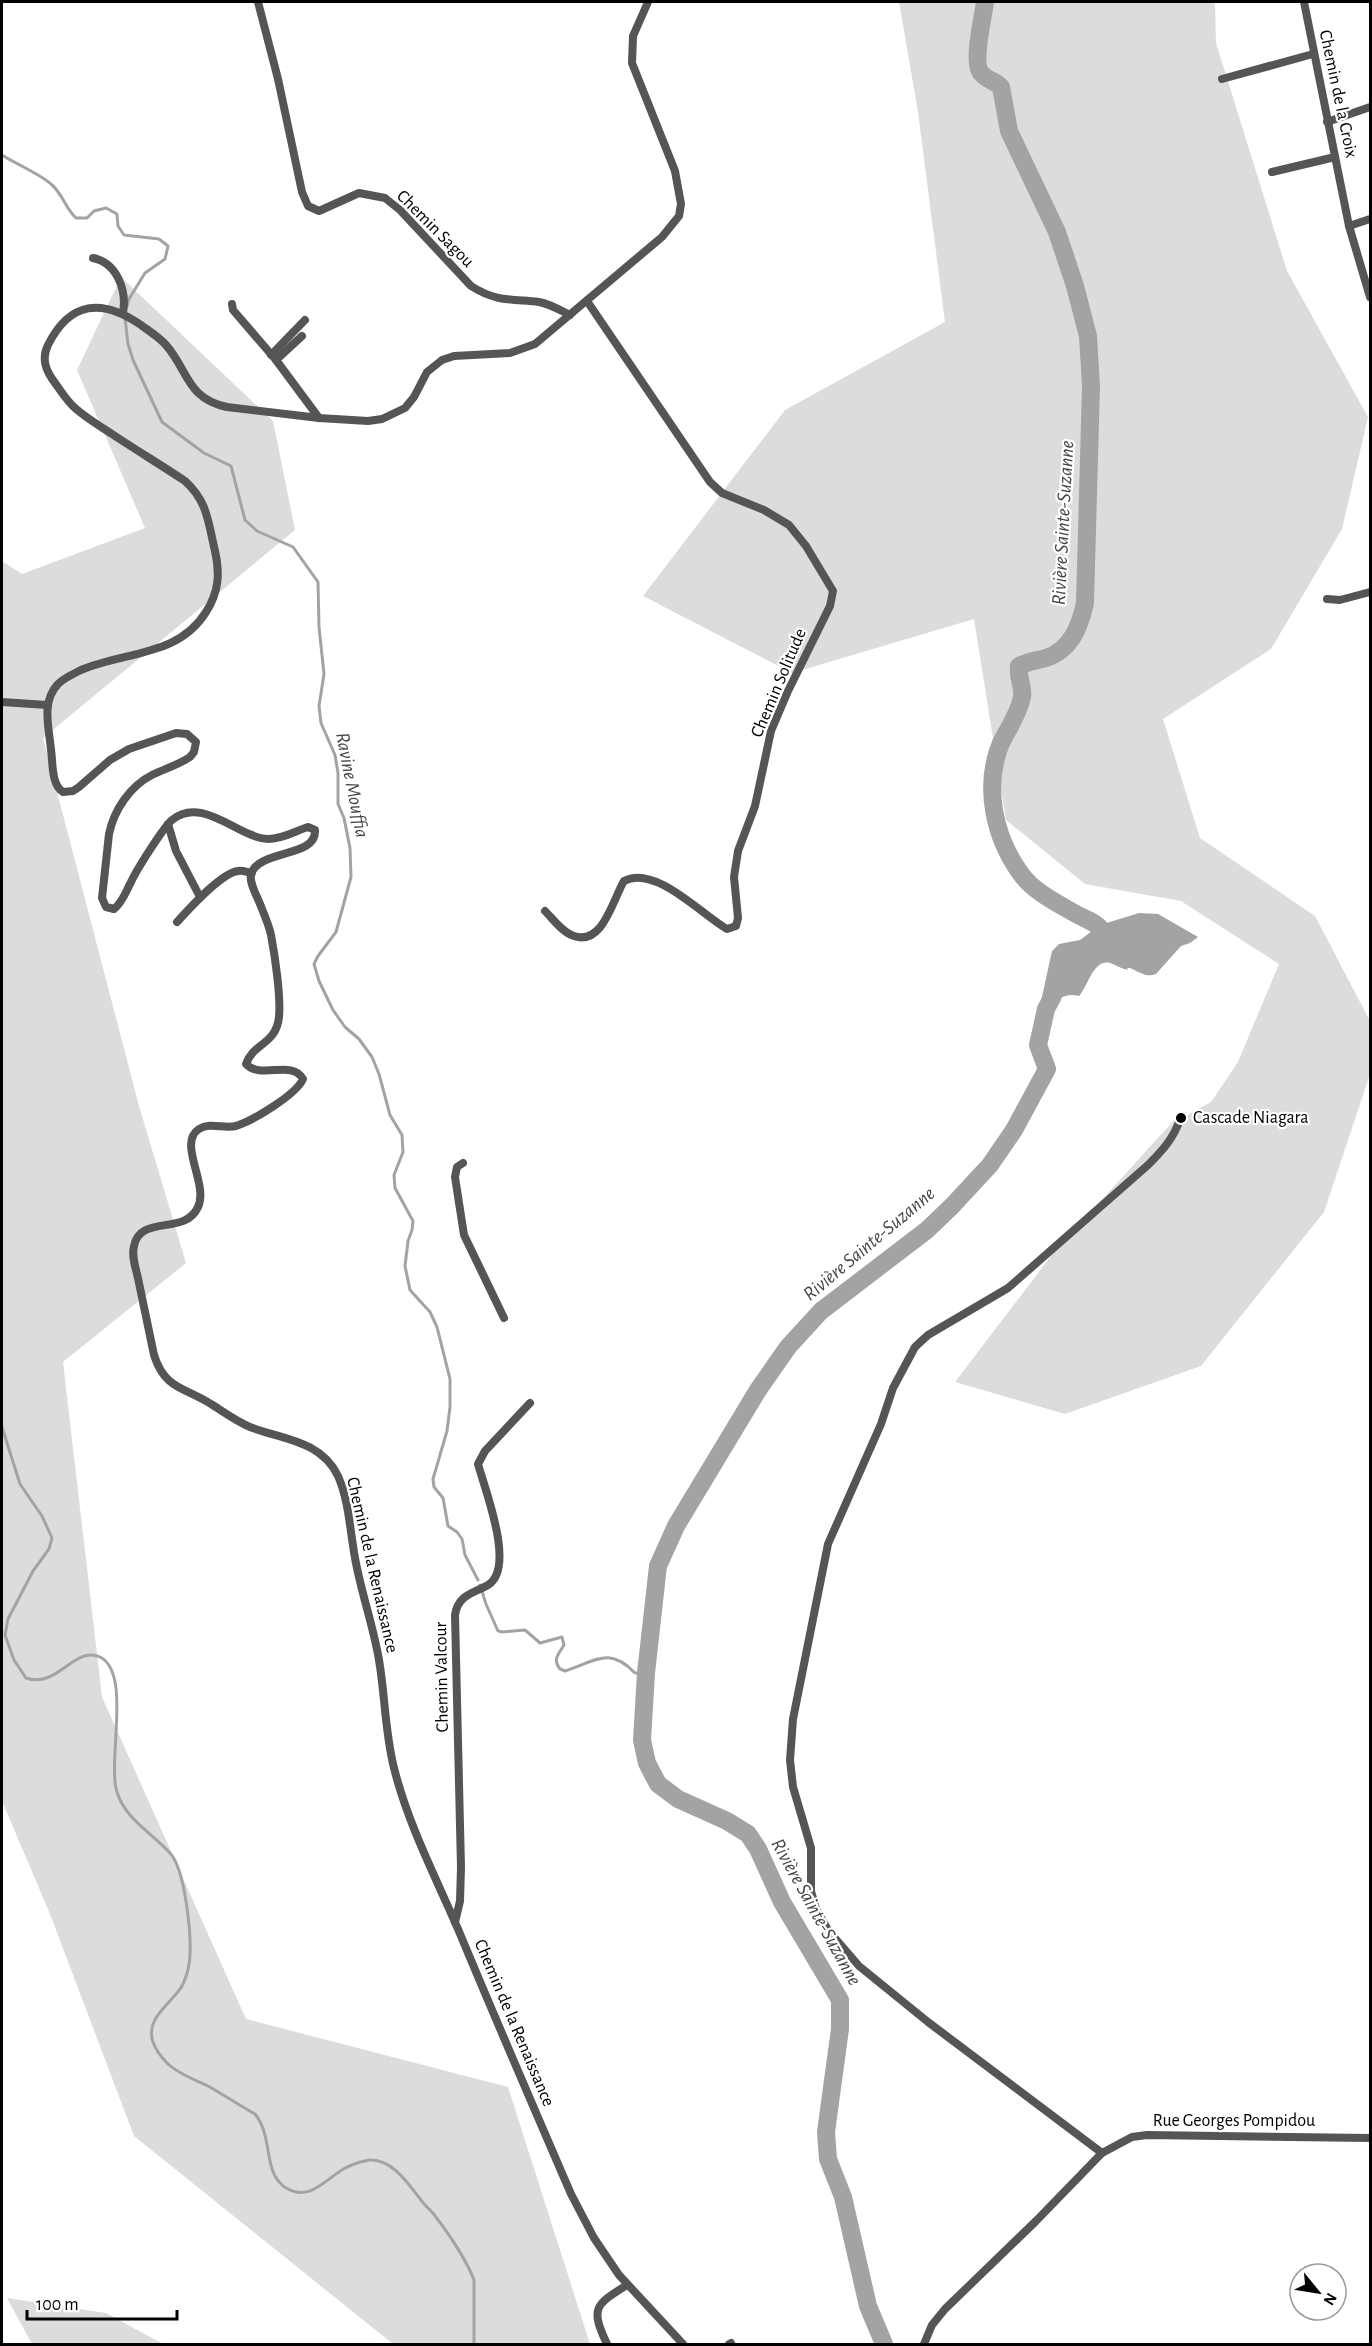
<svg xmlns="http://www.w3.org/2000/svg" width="1372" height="2346" font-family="'Alegreya Sans',sans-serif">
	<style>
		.green { fill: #dcdcdc }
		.water { fill: #a3a3a3 }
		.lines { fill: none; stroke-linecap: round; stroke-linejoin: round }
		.stream { stroke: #a3a3a3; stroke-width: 3 }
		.river { stroke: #a3a3a3; stroke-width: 18 }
		.minor { stroke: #555; stroke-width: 8 }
		.poi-dot { fill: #000; stroke: #fff; stroke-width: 2 }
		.labels { text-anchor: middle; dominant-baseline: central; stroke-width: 4.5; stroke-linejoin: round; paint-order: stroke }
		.street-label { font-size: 18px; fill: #000; stroke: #fff }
		.poi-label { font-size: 18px; fill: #000; stroke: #fff; text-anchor: start }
		.water-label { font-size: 20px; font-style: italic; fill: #444; stroke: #fff }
	</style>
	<rect width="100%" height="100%" fill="#fff"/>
	<g class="green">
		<polygon points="899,2 1215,2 1216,43 1287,271 1368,417 1342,529 1271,649 1163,719 1200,838 1315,916 1370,1021 1370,1074 1324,1212 1201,1366 1065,1414 955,1382 1051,1256 1176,1118 1180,1119 1211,1102 1238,1062 1279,964 1181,901 1085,884 1006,820 974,619 792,673 643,596 785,410 945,322 918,112"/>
		<polygon points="121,277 273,421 295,530 43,738 139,1106 186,1263 63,1362 102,1697 246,2019 508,2087 590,2344 393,2344 134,2136 50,1914 2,1801 2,561 22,574 145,528 77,370"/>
		<polygon points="7,2298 106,2313 163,2344 32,2344"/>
	</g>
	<path class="water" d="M1139,913L1158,914L1198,937L1190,943L1181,946L1156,974C1145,978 1140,972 1130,968H1127L1128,970C1122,969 1116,965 1110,963C1093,959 1088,987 1079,996C1061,992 1054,1002 1045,1017L1038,1015L1052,951L1059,944L1080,940L1100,925Z"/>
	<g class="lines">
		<g class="stream">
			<path d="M2,155C16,164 40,174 51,184C63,194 65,208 76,218H87L94,211L106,208L117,214L118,226L124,235L159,239L168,246L165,259L145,273L129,299L127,306"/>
			<polyline points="125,318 128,344 133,360 162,422 204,453 231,466 245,520 257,531 293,547 318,582 319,627 324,674 319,706 321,723 335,755 338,773 338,804 344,818 350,848 351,877 336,932 318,956 314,964 319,981 333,1010 345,1027 359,1039 372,1057 379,1074 390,1115 402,1135 403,1152 394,1175 395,1188 413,1221 412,1230 408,1241 405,1266 410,1290 430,1312 437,1327 450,1379 450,1407 447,1431 433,1479 434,1487 443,1498 448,1526 457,1532 462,1539 465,1555 478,1580"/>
			<path d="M2,1427L20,1484L42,1516L52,1538L49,1549L33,1571L8,1619L5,1635L14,1660L26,1678C58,1689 74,1645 100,1657C132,1673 107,1761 117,1792C125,1819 152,1833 170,1853C185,1869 191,1932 190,1954C190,1964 186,1981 180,1989C169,2005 145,2019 153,2042C156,2051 162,2058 168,2064C179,2074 195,2080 208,2086C224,2095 239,2105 255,2114C274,2137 262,2173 286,2188C308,2201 322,2183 339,2172C347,2166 359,2162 369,2160C392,2158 409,2185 421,2200C425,2206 432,2211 436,2217C451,2237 465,2257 474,2280V2344"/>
			<path d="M480,1585L486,1604L498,1631L503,1632L525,1630L540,1643L562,1637L564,1645C559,1654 552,1659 560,1669L565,1671C596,1661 609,1646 635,1673H646"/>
		</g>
		<g class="river">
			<path d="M985,2C983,18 972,62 981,73C987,80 995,81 1001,87L1009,131L1057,232L1075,286L1088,336L1091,386L1085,603C1080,626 1071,650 1046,658C1036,661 1029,661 1019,666C1017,678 1024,686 1022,697C1019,713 1008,729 1001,743C983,786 994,837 1021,874C1034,892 1057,903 1076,914C1083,918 1095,922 1100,928C1105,934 1105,942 1103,950"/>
			<polyline points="884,2344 868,2306 843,2197 828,2159 826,2132 840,2029 840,2000 782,1902 758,1849 748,1834 727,1821 678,1799 658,1784 647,1763 642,1740 646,1673 658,1566 676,1526 758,1390 788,1347 821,1311 927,1230 952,1206 990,1165 1014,1130 1047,1069 1038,1045 1046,1009 1053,996"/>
		</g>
		<g class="minor">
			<path d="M258,2L278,79L302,192L308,206L319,211L359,193L385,198L400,210L471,286C496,302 512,299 539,302C550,304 560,310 570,315"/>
			<path d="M648,2L633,36L632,63L675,171L681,204L679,216L662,237L535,344L510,353L454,356L442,360L427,372L414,397L405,408L382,419L368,421L319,418L227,407C187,399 188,370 166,345C159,337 149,331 141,325C102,298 70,301 48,345C41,359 46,371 55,383C61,391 67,401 75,408C86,418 100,426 112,434C136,450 161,465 185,481C208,502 208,522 215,551C220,573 219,592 206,612C178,657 125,651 81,670C73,674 64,678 58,684C41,702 49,727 51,750C53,762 51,785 63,792L73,791L79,787L110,760L129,749L176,733L187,734L196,742L194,752L190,757C178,765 164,769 152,775C130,786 114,810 109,834L102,898L106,907L114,909C123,902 126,891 131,882C137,869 163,828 172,820C202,795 239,838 268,839C283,839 295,831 308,827L315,830C317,858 259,849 251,874C249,883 257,896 260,904C264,914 269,925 271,935C275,956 281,997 279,1017C276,1045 253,1043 246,1064C261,1080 292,1059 303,1079C296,1095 252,1121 236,1126C224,1129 210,1122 199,1129C177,1143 209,1184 198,1207C185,1236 140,1214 134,1246C131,1258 137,1271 139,1283C144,1307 149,1331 154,1355C165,1390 185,1387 211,1404C224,1412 236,1421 250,1427C281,1439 321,1440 338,1476C349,1501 350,1531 355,1558C361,1592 373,1625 379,1660C385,1695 385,1733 394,1768C408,1824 435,1876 458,1929C495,2018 533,2106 571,2194L594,2238L619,2275L683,2344"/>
			<polyline points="1304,2 1349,226 1370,297"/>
			<polyline points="1222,79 1313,54"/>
			<polyline points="1327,122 1370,107"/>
			<polyline points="1272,172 1335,157"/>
			<polyline points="1349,226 1370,219"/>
			<path d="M93,258C117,263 127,290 123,313"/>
			<polyline points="232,304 233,310 276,360 319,418"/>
			<polyline points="271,355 305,320"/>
			<polyline points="276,360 302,336"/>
			<polyline points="1327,599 1340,600 1370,592"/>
			<polyline points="2,702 47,705"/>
			<polyline points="168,824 176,851 200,897"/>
			<path d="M545,911C553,919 563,933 574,936C603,946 613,899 624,881C655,864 703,916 727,929L736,926L738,918L734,877L738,851L755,806L771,731L788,691L830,606L833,591L806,546L789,525L764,510L722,493L710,482L587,301"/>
			<path d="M177,922C189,909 221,873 238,871C242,870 247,872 252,873"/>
			<polyline points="463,1163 457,1167 455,1177 464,1235 504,1318"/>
			<path d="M455,1922L460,1901L461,1867L455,1615C458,1595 472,1594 488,1585C516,1568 485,1490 478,1464L485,1451L530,1403"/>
			<path d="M1102,2153L928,2022L859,1966L828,1930L816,1909L811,1891V1848L793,1787L790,1760L793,1719L828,1544L881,1424L893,1388L915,1347L928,1335L1008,1288L1148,1165C1162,1151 1174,1138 1180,1119"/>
			<path d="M607,2344C590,2308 595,2305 627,2285"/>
			<polyline points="729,2344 731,2343"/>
			<polyline points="924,2344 932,2325 945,2309 1036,2221 1102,2153 1132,2137 1147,2135 1370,2138"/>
		</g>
	</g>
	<circle class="poi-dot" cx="1181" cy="1118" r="6"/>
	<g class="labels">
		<g class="street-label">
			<text transform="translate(1338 94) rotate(78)">Chemin de la Croix</text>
			<text transform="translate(435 229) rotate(45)">Chemin Sagou</text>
			<text transform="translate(779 683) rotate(-67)">Chemin Solitude</text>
			<text transform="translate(372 1565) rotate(77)">Chemin de la Renaissance</text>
			<text transform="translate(442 1677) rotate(-91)">Chemin Valcour</text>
			<text transform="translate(514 2023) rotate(67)">Chemin de la Renaissance</text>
			<text x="1234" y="2121">Rue Georges Pompidou</text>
		</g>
		<g class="poi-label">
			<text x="1193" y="1118">Cascade Niagara</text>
		</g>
		<g class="water-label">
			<text transform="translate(1063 523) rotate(-87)">Rivière Sainte-Suzanne</text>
			<text transform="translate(352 785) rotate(79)">Ravine Mouffia</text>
			<text transform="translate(869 1244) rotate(-40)">Rivière Sainte-Suzanne</text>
			<text transform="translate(816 1912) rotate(61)">Rivière Sainte-Suzanne</text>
		</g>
	</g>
	<rect width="1372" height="2346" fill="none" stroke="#000000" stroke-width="6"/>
	<g transform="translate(1318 2292) rotate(120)"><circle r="28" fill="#ffffff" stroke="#999999" stroke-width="1.5"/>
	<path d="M0-4.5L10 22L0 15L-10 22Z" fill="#000000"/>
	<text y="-9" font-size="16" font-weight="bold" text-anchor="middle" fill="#000000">N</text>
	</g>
	<path d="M27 2310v9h150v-9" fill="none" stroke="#000000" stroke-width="3"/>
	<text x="36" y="2310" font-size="18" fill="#000000" stroke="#ffffff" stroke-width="4.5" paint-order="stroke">100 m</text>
</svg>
